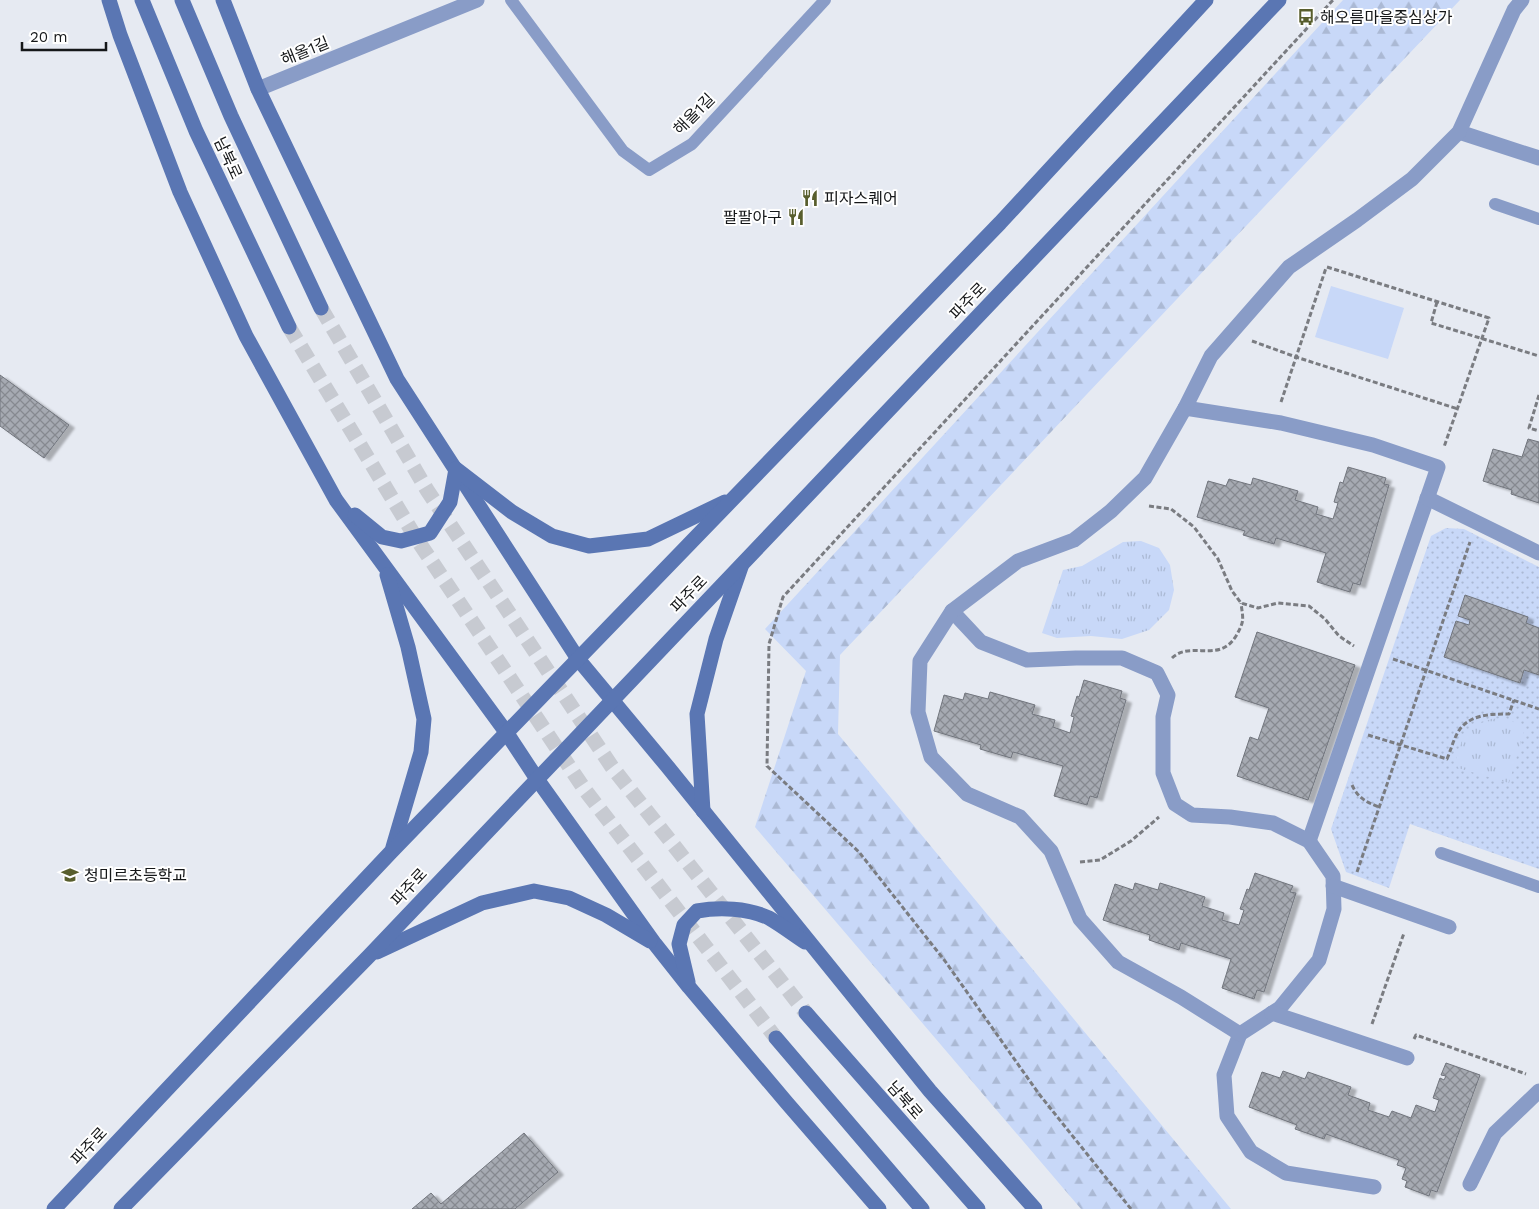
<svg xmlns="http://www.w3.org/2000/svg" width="1539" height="1209" font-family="'Work Sans','Noto Sans KR',sans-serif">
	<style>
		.grass { fill: url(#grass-dots) }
		.forest { fill: url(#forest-firs) }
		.park { fill: url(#park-tufts) }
		.pitch { fill: #c8d8f8 }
		.building { fill: url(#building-cross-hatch); stroke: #71757d; filter: url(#shadow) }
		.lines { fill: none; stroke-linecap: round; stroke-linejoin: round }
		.secondary-tunnel { stroke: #c7cad1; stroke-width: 15; stroke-dasharray: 15 8; stroke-linecap: butt }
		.path { stroke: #7a7c81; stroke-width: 3; stroke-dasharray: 5 2.5; stroke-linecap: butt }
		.lane { stroke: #899cc7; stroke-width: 12 }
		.street { stroke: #899cc7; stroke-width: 15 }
		.secondary { stroke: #5a76b3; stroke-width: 15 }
		.labels { text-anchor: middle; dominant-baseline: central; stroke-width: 4; stroke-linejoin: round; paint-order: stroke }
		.poi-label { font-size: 16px; fill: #151719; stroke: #fff; text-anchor: start }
		.street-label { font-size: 16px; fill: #151719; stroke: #fff }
	</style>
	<defs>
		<pattern id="grass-dots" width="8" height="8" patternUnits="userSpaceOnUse" patternTransform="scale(1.25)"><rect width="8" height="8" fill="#c8d8f8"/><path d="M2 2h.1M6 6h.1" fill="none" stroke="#abb9d4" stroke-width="1.8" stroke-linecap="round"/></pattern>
		<pattern id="forest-firs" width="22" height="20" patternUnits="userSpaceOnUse" patternTransform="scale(1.25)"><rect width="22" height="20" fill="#c8d8f8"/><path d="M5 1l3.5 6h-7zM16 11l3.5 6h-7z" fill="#abb9d4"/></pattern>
		<pattern id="park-tufts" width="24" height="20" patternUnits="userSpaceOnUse" patternTransform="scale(1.25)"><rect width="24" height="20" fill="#c8d8f8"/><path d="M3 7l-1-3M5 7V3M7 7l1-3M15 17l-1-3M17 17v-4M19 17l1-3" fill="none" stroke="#abb9d4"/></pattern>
		<pattern id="building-cross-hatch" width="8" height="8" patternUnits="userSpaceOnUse" patternTransform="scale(1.25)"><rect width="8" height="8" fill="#a6aab2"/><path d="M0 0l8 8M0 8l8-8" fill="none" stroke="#868990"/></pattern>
		<filter id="shadow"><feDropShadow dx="5.5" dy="3" stdDeviation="1" flood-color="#0004"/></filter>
	</defs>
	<rect width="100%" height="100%" fill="#e6eaf2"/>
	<polygon class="grass" points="1446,528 1464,529 1539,567 1539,869 1410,824 1389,888 1346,872 1331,829 1431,536"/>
	<polygon class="forest" points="1343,0 1460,0 840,655 838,734 1231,1209 1081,1209 755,827 806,671 765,629"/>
	<g class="park">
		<polygon points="1141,541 1159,548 1170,565 1174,590 1169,610 1149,630 1122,639 1091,636 1057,638 1042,633 1063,570 1082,566 1123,542"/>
		<polygon points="1506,718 1525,728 1509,783 1458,768 1456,755 1465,735 1479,724 1491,719"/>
	</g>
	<polygon class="pitch" points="1331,286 1404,308 1388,359 1315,337"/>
	<g class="building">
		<polygon points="0,375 69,425 44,458 0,426"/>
		<polygon points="1528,439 1539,442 1539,503 1511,494 1512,490 1483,481 1493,449 1522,457"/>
		<polygon points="1348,467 1386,478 1384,484 1389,485 1360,585 1353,583 1350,592 1317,582 1326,553 1276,538 1274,544 1243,535 1245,531 1197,517 1208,481 1226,486 1229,479 1251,485 1253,478 1298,491 1295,500 1318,507 1316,514 1333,519 1338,503 1334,502 1340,482 1343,483"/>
		<polygon points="1465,595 1528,617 1526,623 1539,628 1539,675 1524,670 1520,683 1444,657 1456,621 1469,625 1470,620 1458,616"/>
		<polygon points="1257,632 1355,665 1308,800 1237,776 1250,737 1258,740 1269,708 1235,697"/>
		<polygon points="1084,680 1122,691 1120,698 1126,700 1097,798 1090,796 1087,805 1054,796 1063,766 1013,752 1011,758 980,749 981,745 934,731 944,695 963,700 965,693 988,699 990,692 1035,705 1032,714 1055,720 1053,727 1070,733 1074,717 1071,716 1077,696 1079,697"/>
		<polygon points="1255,873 1293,886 1290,892 1296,893 1264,992 1257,990 1254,999 1222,988 1231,959 1181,943 1179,950 1149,940 1150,935 1103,920 1115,884 1133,890 1135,883 1158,890 1160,883 1205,897 1202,906 1224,913 1222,920 1239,925 1244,910 1240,909 1247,889 1249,890"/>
		<polygon points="1446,1063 1480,1075 1437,1192 1431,1190 1429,1196 1405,1187 1407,1181 1402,1179 1406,1168 1397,1165 1399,1160 1326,1134 1324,1139 1295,1129 1297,1125 1249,1107 1262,1072 1280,1078 1283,1071 1305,1079 1308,1072 1351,1087 1348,1095 1370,1103 1368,1110 1389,1117 1392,1111 1411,1118 1416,1105 1435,1112 1439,1100 1433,1098 1440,1078 1444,1080 1446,1076 1441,1075"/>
		<polygon points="524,1133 558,1172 515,1209 412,1209 431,1193 441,1204"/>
	</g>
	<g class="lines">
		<g class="secondary-tunnel">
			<polyline points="321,308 427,490 612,767 806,1013"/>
			<polyline points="289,327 416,538 585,790 776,1038"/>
		</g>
		<g class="path">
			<polyline points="1327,267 1489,318 1444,447"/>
			<polyline points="1437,302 1431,323 1539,356"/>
			<polyline points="1252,341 1296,357 1458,409"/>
			<polyline points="1539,395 1529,428 1539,431"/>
			<polyline points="1281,402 1326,268"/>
			<polyline points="1149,506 1171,509 1194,527 1218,559 1232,591 1241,603 1258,608 1278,603 1309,606 1325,619 1339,636 1354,646"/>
			<path d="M1172,658C1191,640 1219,664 1236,636C1245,620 1243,620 1241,603"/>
			<polyline points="1393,659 1539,709"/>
			<path d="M1368,735L1447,759C1451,750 1454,737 1460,729C1472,714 1491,714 1509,714L1514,700"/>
			<path d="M1352,785C1358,798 1366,802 1379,807"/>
			<polyline points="1080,862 1100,860 1131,841 1159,817"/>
			<polyline points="1357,872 1470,542"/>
			<polyline points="1372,1024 1404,933"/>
			<polyline points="1414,1039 1416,1035 1526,1074"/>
			<polyline points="1131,1209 1039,1094 945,961 859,852 767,766 769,644 783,597 1333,0"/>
		</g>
		<g class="lane">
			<polyline points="511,0 623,151 649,170 692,144 825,0"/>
			<polyline points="1495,204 1539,219"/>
			<polyline points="1441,853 1539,887"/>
		</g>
		<g class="street">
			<polyline points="258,89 477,0"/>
			<polyline points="1459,132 1539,158"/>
			<polyline points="1185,408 1281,423 1373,445 1438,467 1309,841"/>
			<polyline points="1427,498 1539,553"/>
			<polyline points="952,611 981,642 1027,660 1076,658 1122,658 1157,673 1168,695 1163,717 1163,773 1175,804 1192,815 1230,817 1273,823 1309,841 1333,876 1334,909 1319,960 1280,1008 1240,1034 1224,1075 1227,1116 1251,1152 1286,1173 1374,1187"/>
			<polyline points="1333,886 1449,927"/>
			<polyline points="1272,1013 1407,1058"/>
			<polyline points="1240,1034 1181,997 1118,962 1080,919 1051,851 1020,817 967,794 931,757 918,712 920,661 952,611 1018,561 1074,540 1111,511 1145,478 1185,408 1211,356 1289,267 1357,220 1412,179 1459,132 1514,10 1522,0"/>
			<polyline points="1470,1184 1495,1133 1539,1091"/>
		</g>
		<g class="secondary">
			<polyline points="109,0 120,35 180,192 246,336 336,500 506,732 537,779 655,944 689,987 787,1103 879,1209"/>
			<polyline points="142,0 196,131 289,327"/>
			<polyline points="182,0 231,116 321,308"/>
			<polyline points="223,0 258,89 397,379 578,659 667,766 930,1091 1035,1209"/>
			<polyline points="355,515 382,537 401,541 430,533 450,502 456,469 512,512 552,536 589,546 648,539 725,502"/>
			<polyline points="387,575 408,647 424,719 421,752 393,847"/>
			<polyline points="703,811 697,714 716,639 741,567"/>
			<polyline points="377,952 482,903 534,891 569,898 606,915 650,941"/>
			<path d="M688,982L679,944L684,925L697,911C719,907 748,908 769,918C781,925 793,934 805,942"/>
			<polyline points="806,1013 978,1209"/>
			<polyline points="776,1038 922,1209"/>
			<polyline points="54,1209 391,852 1000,223 1206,0"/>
			<polyline points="121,1209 369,956 1279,0"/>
		</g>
	</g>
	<defs>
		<g id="bus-bare" transform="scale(1.35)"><path d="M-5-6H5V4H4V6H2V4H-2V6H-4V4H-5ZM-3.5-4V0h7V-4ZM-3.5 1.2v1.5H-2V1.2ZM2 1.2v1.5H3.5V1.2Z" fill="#585e2d" stroke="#fff" stroke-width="2.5" paint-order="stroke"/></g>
		<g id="restaurant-bare" transform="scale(1.35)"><path d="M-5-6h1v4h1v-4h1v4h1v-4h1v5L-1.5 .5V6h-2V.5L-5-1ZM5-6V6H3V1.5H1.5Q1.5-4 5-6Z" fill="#585e2d" stroke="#fff" stroke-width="2.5" paint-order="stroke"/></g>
		<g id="school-bare" transform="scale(1.35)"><path d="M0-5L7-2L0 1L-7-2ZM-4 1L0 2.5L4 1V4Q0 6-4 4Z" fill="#585e2d" stroke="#fff" stroke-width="2.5" paint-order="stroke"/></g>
	</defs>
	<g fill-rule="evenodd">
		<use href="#bus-bare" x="1306" y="17"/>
		<use href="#restaurant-bare" x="810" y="198"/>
		<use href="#restaurant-bare" x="796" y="217"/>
		<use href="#school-bare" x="70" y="875"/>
	</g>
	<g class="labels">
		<g class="poi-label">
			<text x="1320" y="17">해오름마을중심상가</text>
			<text x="824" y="198">피자스퀘어</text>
			<text x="782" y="217" text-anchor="end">팔팔아구</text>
			<text x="84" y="875">청미르초등학교</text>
		</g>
		<g class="street-label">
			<text transform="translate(305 51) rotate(-22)">해올1길</text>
			<text transform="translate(694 114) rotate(-45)">해올1길</text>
			<text transform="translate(228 158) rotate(65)">남북로</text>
			<text transform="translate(968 301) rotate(-46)">파주로</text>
			<text transform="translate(689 594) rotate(-46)">파주로</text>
			<text transform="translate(409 887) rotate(-47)">파주로</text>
			<text transform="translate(905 1100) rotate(49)">남북로</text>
			<text transform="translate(89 1146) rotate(-47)">파주로</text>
		</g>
	</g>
	<path d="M22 42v8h84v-8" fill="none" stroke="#151719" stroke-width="2.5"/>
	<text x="30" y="42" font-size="15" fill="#151719" stroke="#ffffff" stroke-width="4" paint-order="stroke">20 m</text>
</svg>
